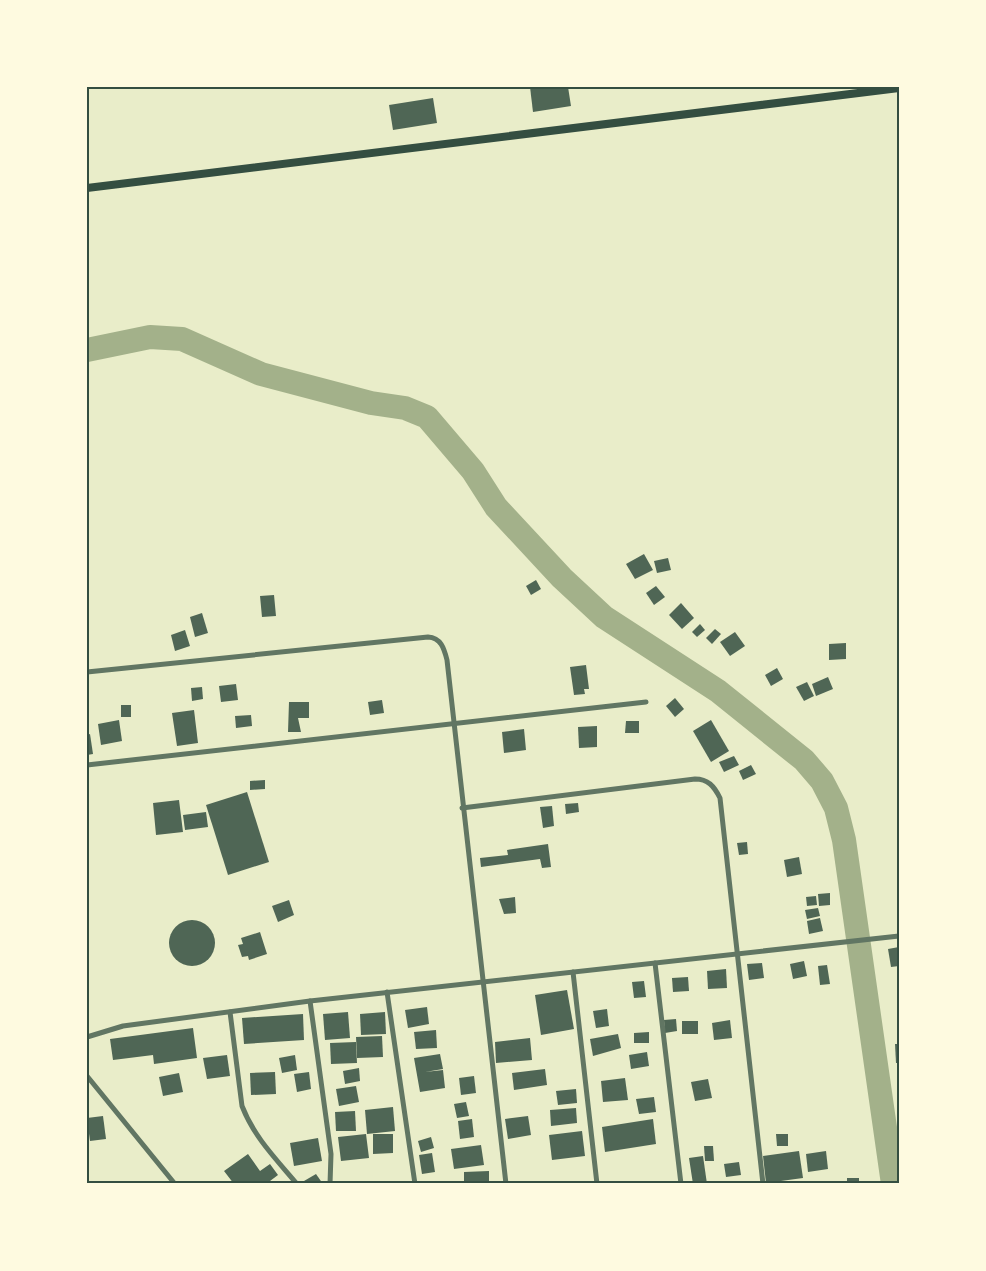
<svg xmlns="http://www.w3.org/2000/svg" width="986" height="1271" font-family="'Crimson Pro',serif">
	<style>
		.lines { fill: none; stroke-linecap: round; stroke-linejoin: round }
		.river { stroke: #a3b18a; stroke-width: 24 }
		.building { fill: #4f6655 }
		.minor { stroke: #617663; stroke-width: 5 }
		.secondary { stroke: #344e41; stroke-width: 8 }
		.neatline { fill: none; stroke: #344e41; stroke-width: 2 }
	</style>
	<rect width="100%" height="100%" fill="#e9edc9"/>
	<g class="lines">
		<polyline class="river" points="87,350 150,337 182,339 261,374 371,403 405,408 427,417 473,471 496,507 562,578 604,617 718,691 804,760 822,781 836,808 844,840 893,1184"/>
	</g>
	<g class="building">
		<polygon points="530,87 568,87 571,106 533,112"/>
		<polygon points="433,98 437,123 393,130 389,105"/>
		<polygon points="644,554 653,570 635,579 626,564"/>
		<polygon points="668,558 671,570 657,573 654,561"/>
		<polygon points="536,580 541,589 531,595 526,586"/>
		<polygon points="656,586 665,597 654,605 646,593"/>
		<polygon points="274,595 276,616 262,617 260,596"/>
		<polygon points="681,603 694,618 682,629 669,615"/>
		<polygon points="202,613 208,633 195,637 190,617"/>
		<polygon points="700,624 705,630 697,637 692,632"/>
		<polygon points="715,629 721,634 712,644 706,638"/>
		<polygon points="185,630 190,646 175,651 171,635"/>
		<polygon points="735,632 745,646 730,656 720,642"/>
		<polygon points="846,643 846,659 829,660 829,644"/>
		<polygon points="586,665 589,689 584,689 585,694 574,695 570,667"/>
		<polygon points="777,668 783,679 771,686 765,675"/>
		<polygon points="828,677 833,689 816,696 812,684"/>
		<polygon points="807,682 814,696 804,701 796,687"/>
		<polygon points="236,684 238,700 221,702 219,686"/>
		<polygon points="202,687 203,699 192,701 191,688"/>
		<polygon points="675,698 684,709 675,717 666,706"/>
		<polygon points="382,700 384,713 370,715 368,702"/>
		<polygon points="289,702 309,702 309,718 298,718 301,732 288,732"/>
		<rect x="121" y="705" width="10" height="12"/>
		<polygon points="194,710 198,743 177,746 172,713"/>
		<polygon points="251,715 252,726 236,728 235,716"/>
		<polygon points="119,720 122,741 101,745 98,724"/>
		<polygon points="711,720 729,751 711,762 693,731"/>
		<polygon points="626,721 639,721 639,733 625,733"/>
		<polygon points="597,726 597,747 579,748 578,727"/>
		<polygon points="524,729 526,750 504,753 502,732"/>
		<polygon points="90,734 93,754 87,755 87,735"/>
		<polygon points="734,756 739,765 724,772 719,762"/>
		<polygon points="751,765 756,774 743,780 739,771"/>
		<polygon points="265,780 265,789 250,790 250,781"/>
		<polygon points="247,792 269,862 228,875 206,805"/>
		<polygon points="179,800 183,832 156,835 153,803"/>
		<polygon points="578,803 579,812 566,814 565,804"/>
		<polygon points="552,806 554,826 543,828 540,807"/>
		<polygon points="206,812 208,827 185,830 183,815"/>
		<polygon points="747,842 748,854 739,855 737,843"/>
		<polygon points="548,844 551,867 542,868 540,859 481,867 480,858 508,855 507,850"/>
		<polygon points="799,857 802,874 787,877 784,860"/>
		<polygon points="830,893 830,905 819,906 818,894"/>
		<polygon points="816,896 817,905 807,906 806,897"/>
		<polygon points="515,897 516,913 504,914 499,899"/>
		<polygon points="289,900 294,915 278,922 272,906"/>
		<polygon points="818,908 820,916 807,919 805,910"/>
		<polygon points="820,918 823,931 809,934 807,921"/>
		<circle cx="192" cy="943" r="23"/>
		<polygon points="260,932 267,954 249,960 248,956 242,957 238,945 243,944 241,938"/>
		<polygon points="899,947 899,966 891,967 888,949"/>
		<polygon points="804,961 807,976 793,979 790,964"/>
		<polygon points="762,963 764,978 749,980 747,964"/>
		<polygon points="827,965 830,984 820,985 818,966"/>
		<polygon points="726,969 727,988 708,989 707,971"/>
		<polygon points="688,977 689,991 673,992 672,978"/>
		<polygon points="644,981 646,997 634,998 632,982"/>
		<polygon points="567,990 574,1029 541,1035 535,995"/>
		<polygon points="427,1007 429,1024 408,1028 405,1010"/>
		<polygon points="607,1009 609,1026 596,1028 593,1011"/>
		<polygon points="348,1012 350,1038 325,1040 323,1014"/>
		<polygon points="385,1012 386,1034 361,1035 360,1014"/>
		<polygon points="303,1014 304,1040 244,1044 242,1018"/>
		<polygon points="676,1019 677,1031 665,1033 664,1020"/>
		<polygon points="730,1020 732,1038 714,1040 712,1023"/>
		<rect x="682" y="1021" width="16" height="13"/>
		<polygon points="193,1028 197,1058 154,1064 153,1055 113,1060 110,1039"/>
		<polygon points="436,1030 437,1048 416,1049 414,1032"/>
		<polygon points="649,1032 649,1043 634,1043 634,1033"/>
		<polygon points="618,1034 621,1048 593,1056 590,1039"/>
		<polygon points="382,1036 383,1057 357,1058 356,1037"/>
		<polygon points="530,1038 532,1060 496,1063 495,1042"/>
		<polygon points="356,1042 357,1063 331,1064 330,1043"/>
		<polygon points="895,1044 899,1044 899,1063 896,1063"/>
		<polygon points="647,1052 649,1066 631,1069 629,1055"/>
		<polygon points="440,1054 443,1069 425,1072 443,1070 445,1088 420,1092 414,1058"/>
		<polygon points="227,1055 230,1076 207,1079 203,1058"/>
		<polygon points="295,1055 297,1070 282,1073 279,1058"/>
		<polygon points="359,1068 360,1081 345,1084 343,1071"/>
		<polygon points="545,1069 547,1085 514,1090 512,1073"/>
		<polygon points="275,1072 276,1094 251,1095 250,1073"/>
		<polygon points="309,1072 311,1089 297,1092 294,1074"/>
		<polygon points="179,1073 183,1092 163,1096 159,1077"/>
		<polygon points="474,1076 476,1093 461,1095 459,1078"/>
		<polygon points="625,1078 628,1100 603,1102 601,1081"/>
		<polygon points="708,1079 712,1098 695,1101 691,1082"/>
		<polygon points="356,1086 359,1102 339,1106 336,1089"/>
		<polygon points="576,1089 577,1103 558,1105 556,1091"/>
		<polygon points="654,1097 656,1112 639,1114 636,1099"/>
		<polygon points="466,1102 469,1116 457,1118 454,1104"/>
		<polygon points="393,1107 395,1131 367,1134 365,1110"/>
		<polygon points="576,1108 577,1123 551,1126 550,1110"/>
		<polygon points="355,1111 356,1131 336,1131 335,1112"/>
		<polygon points="103,1116 106,1139 90,1141 87,1118"/>
		<polygon points="528,1116 531,1135 508,1139 505,1119"/>
		<polygon points="472,1119 474,1137 460,1139 458,1121"/>
		<polygon points="653,1119 656,1144 605,1152 602,1127"/>
		<polygon points="582,1131 585,1156 552,1160 549,1135"/>
		<polygon points="366,1134 369,1158 341,1161 338,1137"/>
		<polygon points="373,1134 393,1134 393,1153 373,1154"/>
		<polygon points="776,1134 788,1134 788,1146 777,1146"/>
		<polygon points="431,1137 434,1148 421,1152 418,1141"/>
		<polygon points="318,1138 322,1161 294,1166 290,1143"/>
		<polygon points="481,1145 484,1165 454,1169 451,1149"/>
		<polygon points="704,1146 713,1146 714,1161 705,1161"/>
		<polygon points="799,1151 803,1178 766,1183 763,1156"/>
		<polygon points="826,1151 828,1169 808,1172 806,1154"/>
		<polygon points="432,1153 435,1172 422,1174 419,1155"/>
		<polygon points="248,1154 260,1171 270,1164 278,1175 266,1184 234,1184 224,1171"/>
		<polygon points="703,1156 707,1184 693,1184 689,1158"/>
		<polygon points="739,1162 741,1175 726,1177 724,1164"/>
		<polygon points="489,1171 489,1184 464,1184 464,1172"/>
		<polygon points="316,1174 323,1184 305,1184 304,1181"/>
		<rect x="847" y="1178" width="12" height="6"/>
	</g>
	<g class="lines">
		<g class="minor">
			<path d="M87,672L428,637C441,638 444,648 447,660L506,1184"/>
			<polyline points="87,765 646,702"/>
			<path d="M462,808L695,779C708,779 714,786 720,798L763,1184"/>
			<polyline points="655,963 681,1184"/>
			<polyline points="573,972 597,1184"/>
			<polyline points="387,992 415,1184"/>
			<polyline points="310,1001 331,1154 330,1184"/>
			<path d="M230,1012L242,1106C254,1137 276,1159 297,1184"/>
			<polyline points="87,1037 123,1026 310,1001 899,936"/>
			<polyline points="87,1076 175,1184"/>
		</g>
		<polyline class="secondary" points="87,188 899,88"/>
	</g>
	<rect width="986" height="1271" fill="none" stroke="#fefae0" stroke-width="177"/>
	<rect x="88" y="88" width="810" height="1094" class="neatline"/>
</svg>
